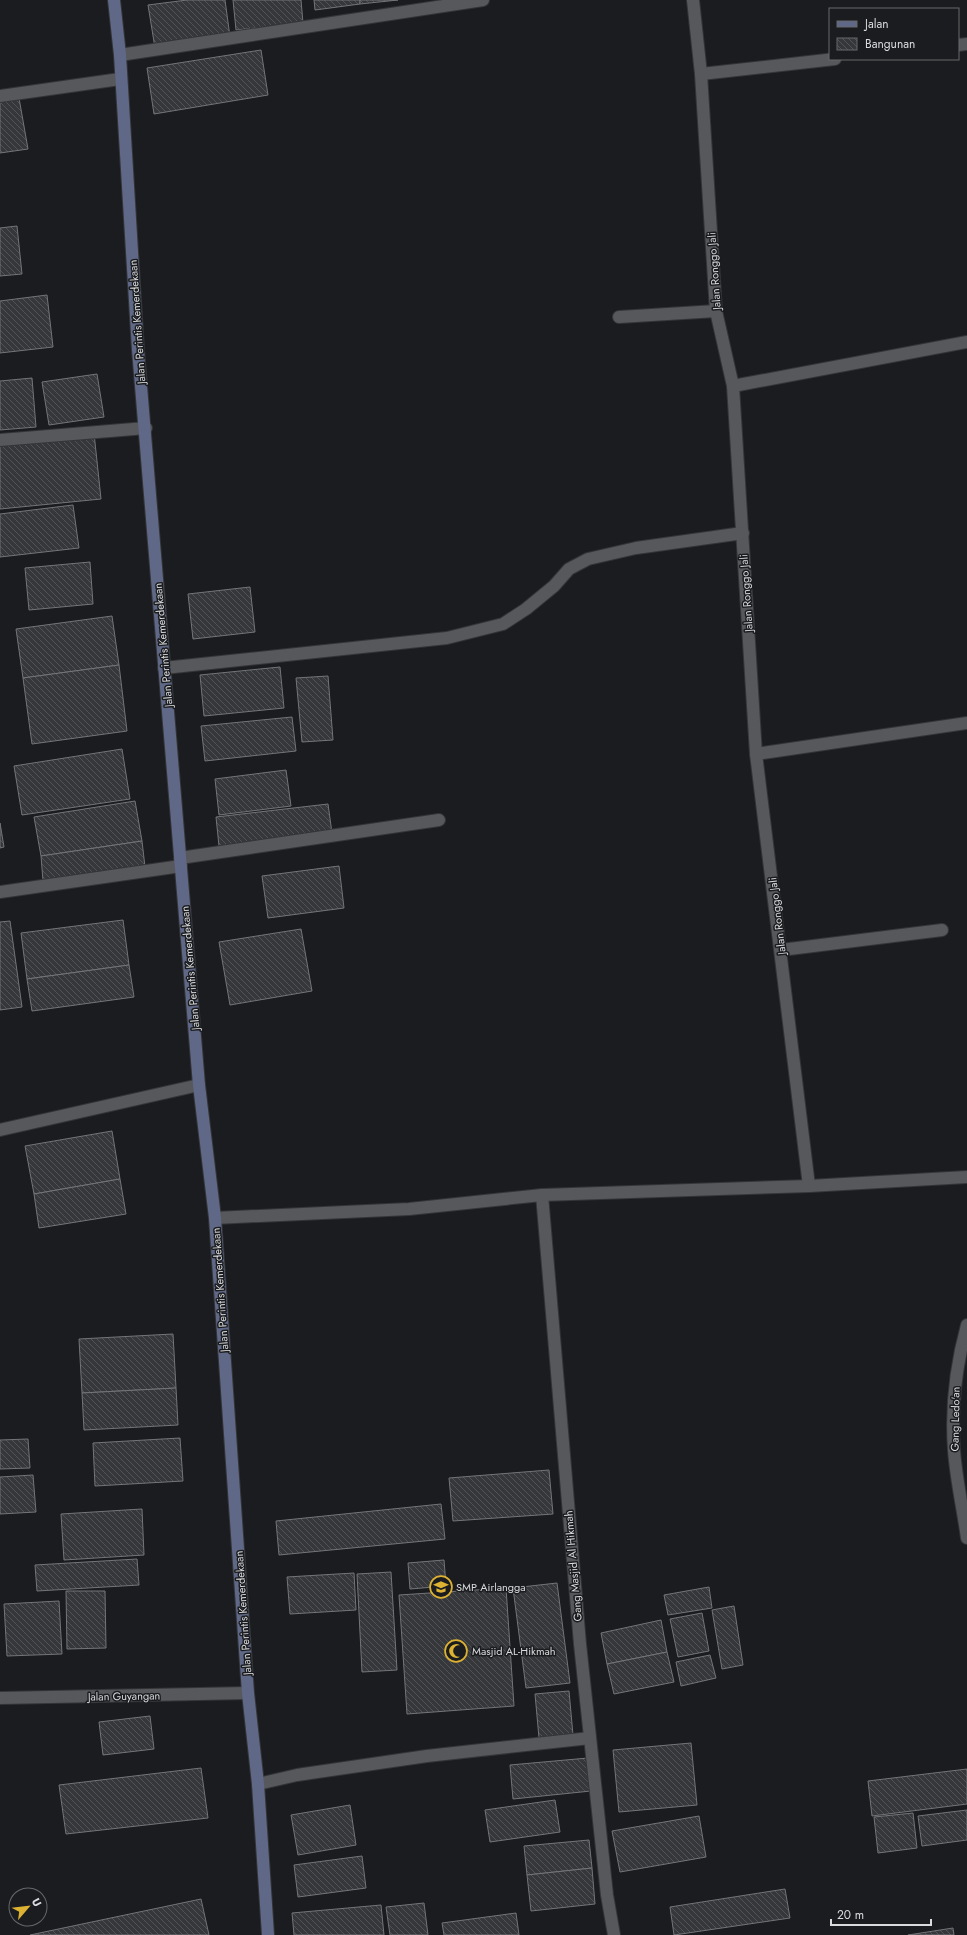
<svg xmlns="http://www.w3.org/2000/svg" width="967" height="1935" font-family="Jost,sans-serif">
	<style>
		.building { fill: url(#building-back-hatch); stroke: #737579 }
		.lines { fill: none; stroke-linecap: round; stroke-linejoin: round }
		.street-casing { stroke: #353538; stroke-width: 14 }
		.secondary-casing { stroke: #353538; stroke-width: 14 }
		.street { stroke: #57585c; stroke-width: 12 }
		.secondary { stroke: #5f6886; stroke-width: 12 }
		.labels { text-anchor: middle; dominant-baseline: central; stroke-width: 3; stroke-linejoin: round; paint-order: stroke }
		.street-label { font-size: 11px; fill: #dadbdd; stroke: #1a1c1f }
		.poi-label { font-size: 11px; fill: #dadbdd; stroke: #1a1c1f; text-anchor: start }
	</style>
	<defs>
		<pattern id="building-back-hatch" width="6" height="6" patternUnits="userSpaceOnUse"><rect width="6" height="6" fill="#35373a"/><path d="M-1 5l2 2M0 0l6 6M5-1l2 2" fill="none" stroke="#525356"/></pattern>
	</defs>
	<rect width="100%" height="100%" fill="#1a1c1f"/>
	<g class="building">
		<polygon points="187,0 225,0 230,37 155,48 148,5"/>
		<polygon points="233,0 301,0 303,23 236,30"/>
		<polygon points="314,0 360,0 360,4 315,10"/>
		<polygon points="360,0 398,0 360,4"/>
		<polygon points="261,50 268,95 154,114 147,68"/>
		<polygon points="19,98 28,149 0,153 0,101"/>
		<polygon points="17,226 22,274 0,276 0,228"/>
		<polygon points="47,295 53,347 0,353 0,301"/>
		<polygon points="97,374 104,417 49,425 42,382"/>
		<polygon points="32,378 36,427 0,430 0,381"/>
		<polygon points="94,433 101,499 0,509 0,442"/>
		<polygon points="73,505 79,548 0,557 0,514"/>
		<polygon points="90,562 93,604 29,610 25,568"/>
		<polygon points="250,587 255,632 193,639 188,594"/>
		<polygon points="112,616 119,665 23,678 16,629"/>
		<polygon points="119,665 127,731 32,744 23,678"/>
		<polygon points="280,667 284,708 204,716 200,675"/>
		<polygon points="328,676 333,740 302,742 296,678"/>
		<polygon points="292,717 296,751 205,761 201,726"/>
		<polygon points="122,749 130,799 22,815 14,766"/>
		<polygon points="286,770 291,806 219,815 215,779"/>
		<polygon points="135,801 142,841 41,856 34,817"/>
		<polygon points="328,804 332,833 219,846 216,817"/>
		<polygon points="0,823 4,847 0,848"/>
		<polygon points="142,841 145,867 43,881 41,856"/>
		<polygon points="339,866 344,908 268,918 262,876"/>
		<polygon points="123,920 129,965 27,979 21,933"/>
		<polygon points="10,921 22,1007 0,1010 0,922"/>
		<polygon points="301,929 312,991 230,1005 219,942"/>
		<polygon points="129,965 134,997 32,1011 27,979"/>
		<polygon points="112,1131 120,1179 34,1194 25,1146"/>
		<polygon points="120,1179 126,1214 39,1228 34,1194"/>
		<polygon points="173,1334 176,1388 82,1393 79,1339"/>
		<polygon points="176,1388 178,1425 84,1430 82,1393"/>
		<polygon points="180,1438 183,1481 95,1486 93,1443"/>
		<polygon points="28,1439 30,1468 0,1469 0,1440"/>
		<polygon points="549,1470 553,1514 453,1521 449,1478"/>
		<polygon points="33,1475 36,1512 0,1514 0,1477"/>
		<polygon points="441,1504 445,1539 279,1555 276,1521"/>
		<polygon points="142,1509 144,1555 64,1560 61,1514"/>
		<polygon points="137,1559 139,1585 37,1591 35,1565"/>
		<polygon points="444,1560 446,1586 410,1589 408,1563"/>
		<polygon points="391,1572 397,1670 362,1672 357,1574"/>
		<polygon points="354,1573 356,1610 290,1614 287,1577"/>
		<polygon points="557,1583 570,1683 526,1688 513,1588"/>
		<polygon points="709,1587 712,1608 668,1615 664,1595"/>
		<polygon points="506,1588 514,1706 407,1714 399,1595"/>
		<polygon points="66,1591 105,1591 106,1648 67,1649"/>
		<polygon points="59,1601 62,1654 7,1656 4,1604"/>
		<polygon points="734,1606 743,1665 722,1669 712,1610"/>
		<polygon points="702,1613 709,1651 678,1657 670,1619"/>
		<polygon points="661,1620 667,1652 607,1664 601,1633"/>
		<polygon points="667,1652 674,1682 614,1694 607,1664"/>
		<polygon points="710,1655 716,1678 681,1686 676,1662"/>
		<polygon points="569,1691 573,1735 539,1738 535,1694"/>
		<polygon points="150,1716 154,1749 103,1755 99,1722"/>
		<polygon points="691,1743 697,1805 619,1812 613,1750"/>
		<polygon points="588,1758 591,1791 513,1799 510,1765"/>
		<polygon points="201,1768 208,1818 66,1834 59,1785"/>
		<polygon points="967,1769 967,1804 872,1816 868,1781"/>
		<polygon points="555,1800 560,1832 490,1842 485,1810"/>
		<polygon points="350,1805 356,1845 298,1855 291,1815"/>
		<polygon points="967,1810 967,1840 922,1846 918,1816"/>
		<polygon points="913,1813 917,1848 878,1853 874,1817"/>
		<polygon points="699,1816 706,1857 620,1872 612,1831"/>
		<polygon points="589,1840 592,1868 527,1875 524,1846"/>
		<polygon points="362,1856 366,1888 298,1897 294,1865"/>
		<polygon points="592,1868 595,1904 531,1911 527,1875"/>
		<polygon points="785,1889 790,1918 674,1935 670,1907"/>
		<polygon points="201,1899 209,1935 30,1935"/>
		<polygon points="424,1903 428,1935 390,1935 386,1907"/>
		<polygon points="381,1905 384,1935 294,1935 292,1913"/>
		<polygon points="516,1913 519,1935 444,1935 442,1923"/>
		<polygon points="953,1928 954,1935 908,1935"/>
	</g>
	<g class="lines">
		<g class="street-casing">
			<g id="street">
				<polyline points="693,0 701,74 716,311 733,386 756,754 809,1186"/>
				<polyline points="958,45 967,44"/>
				<polyline points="120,55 483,0"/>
				<polyline points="701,74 835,59"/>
				<polyline points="0,96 120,79"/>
				<polyline points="619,317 716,311"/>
				<polyline points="733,386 967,342"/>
				<polyline points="0,440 146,428"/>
				<polyline points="164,668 447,638 503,624 526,609 554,586 569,569 588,559 636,548 743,533"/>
				<polyline points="756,754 967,723"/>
				<polyline points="180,858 439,820"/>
				<polyline points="0,892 181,866"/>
				<polyline points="781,950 942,930"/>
				<polyline points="0,1130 199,1085"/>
				<polyline points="542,1195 580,1644 607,1895 614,1935"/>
				<polyline points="215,1218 409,1209 542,1195 809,1186 967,1177"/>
				<path d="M967,1325C956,1365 951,1408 954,1450C956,1479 963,1509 967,1538"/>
				<polyline points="0,1698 248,1693"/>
				<polyline points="258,1784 297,1775 427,1756 590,1738"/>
			</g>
		</g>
		<g class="secondary-casing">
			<polyline id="secondary" points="114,0 120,55 138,350 199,1085 215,1218 248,1693 258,1784 268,1935"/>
		</g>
		<use href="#street" class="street"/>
		<use href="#secondary" class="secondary"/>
	</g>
	<defs>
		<g id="school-ring" transform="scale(1.15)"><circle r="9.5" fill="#1a1c1f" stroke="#ddb233" stroke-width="1.5"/><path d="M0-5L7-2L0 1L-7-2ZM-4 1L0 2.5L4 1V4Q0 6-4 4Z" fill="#ddb233"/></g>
		<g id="mosque-ring" transform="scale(1.15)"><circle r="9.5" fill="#1a1c1f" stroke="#ddb233" stroke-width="1.5"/><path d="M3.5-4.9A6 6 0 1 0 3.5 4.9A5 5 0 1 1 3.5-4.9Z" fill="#ddb233"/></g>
	</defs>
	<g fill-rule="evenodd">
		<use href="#school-ring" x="441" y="1587"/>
		<use href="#mosque-ring" x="456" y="1651"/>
	</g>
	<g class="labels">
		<g class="street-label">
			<text transform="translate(714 271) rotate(-94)">Jalan Ronggo Jali</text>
			<text transform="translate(137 322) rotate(-94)">Jalan Perintis Kemerdekaan</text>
			<text transform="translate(746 593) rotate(-94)">Jalan Ronggo Jali</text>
			<text transform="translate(163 645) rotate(-95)">Jalan Perintis Kemerdekaan</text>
			<text transform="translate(777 916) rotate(-97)">Jalan Ronggo Jali</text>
			<text transform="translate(190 968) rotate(-95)">Jalan Perintis Kemerdekaan</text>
			<text transform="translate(220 1290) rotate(-94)">Jalan Perintis Kemerdekaan</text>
			<text transform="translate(955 1419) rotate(-89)">Gang Ledo'an</text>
			<text transform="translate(573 1566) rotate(-95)">Gang Masjid Al Hikmah</text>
			<text transform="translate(243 1613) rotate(-94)">Jalan Perintis Kemerdekaan</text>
			<text transform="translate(124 1696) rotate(-1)">Jalan Guyangan</text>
		</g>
		<g class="poi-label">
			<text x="456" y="1587">SMP Airlangga</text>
			<text x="472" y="1651">Masjid AL-Hikmah</text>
		</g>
	</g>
	<rect x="829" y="8" width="130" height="52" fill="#1a1c1f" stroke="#67686b"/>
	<rect x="837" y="21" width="20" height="6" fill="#5f6886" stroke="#67686b"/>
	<text x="865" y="28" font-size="12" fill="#dadbdd">Jalan</text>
	<rect x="837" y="38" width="20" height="12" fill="url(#building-back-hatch)" stroke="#67686b"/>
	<text x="865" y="48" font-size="12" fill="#dadbdd">Bangunan</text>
	<g transform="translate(28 1907) rotate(62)"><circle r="19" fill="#1a1c1f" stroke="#67686b"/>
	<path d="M0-3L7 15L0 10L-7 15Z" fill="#ddb233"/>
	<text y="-6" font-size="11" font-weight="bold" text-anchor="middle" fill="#dadbdd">U</text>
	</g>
	<path d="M831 1919v6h100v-6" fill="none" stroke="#dadbdd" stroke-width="2"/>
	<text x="837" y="1919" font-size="12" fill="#dadbdd" stroke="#1a1c1f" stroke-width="3" paint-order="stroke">20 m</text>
</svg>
